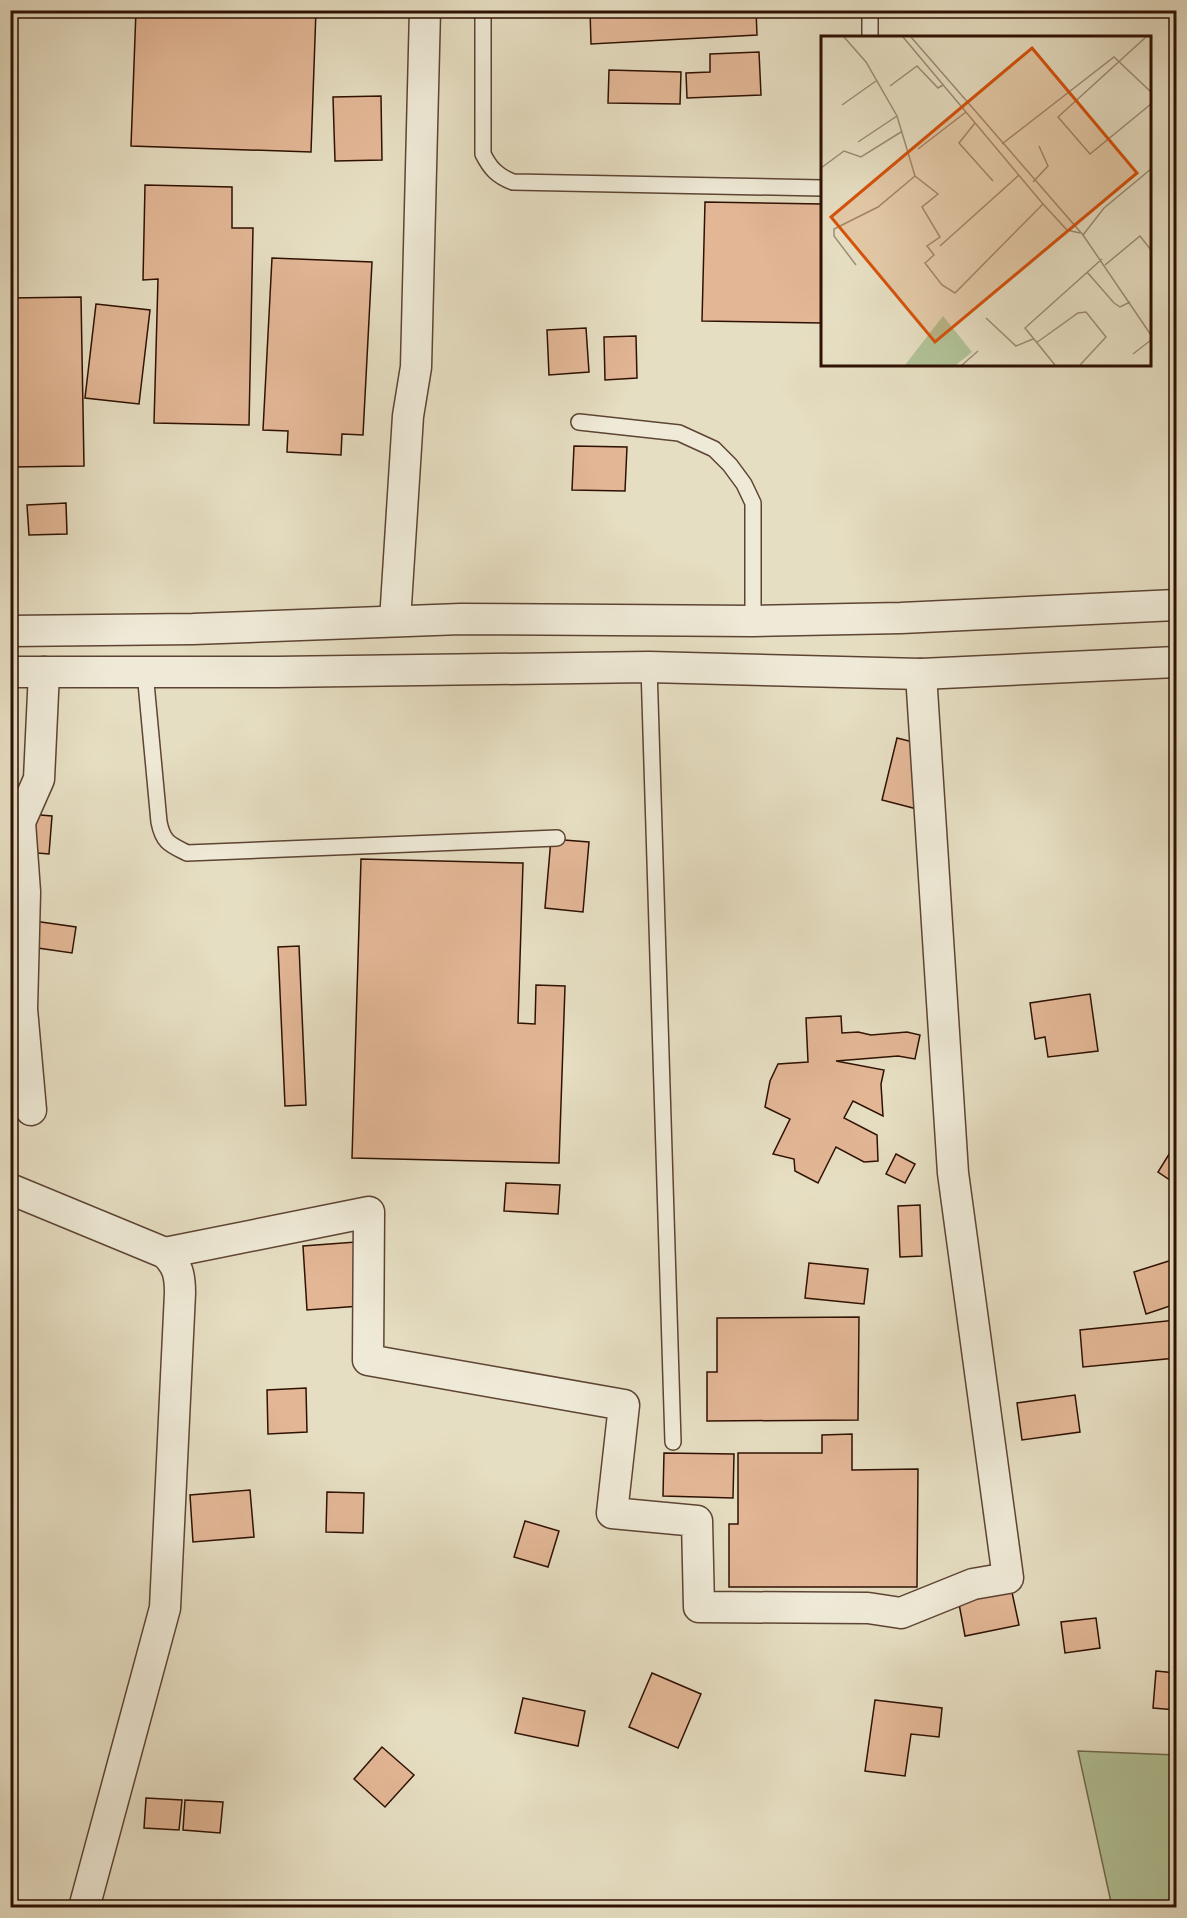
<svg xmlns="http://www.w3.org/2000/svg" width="1187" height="1918" font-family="Vollkorn,serif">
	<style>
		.green { fill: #b1c297; stroke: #706a4d; stroke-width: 1.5 }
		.building { fill: #e3b796; stroke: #2f1103; stroke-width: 1.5 }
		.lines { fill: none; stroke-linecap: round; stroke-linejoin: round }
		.service-casing { stroke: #5d4433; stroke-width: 18 }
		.minor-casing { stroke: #5d4433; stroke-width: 33 }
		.service { stroke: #efead7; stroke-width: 15 }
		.minor { stroke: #efead7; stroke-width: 30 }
		.inset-road { fill: none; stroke: #9d8c76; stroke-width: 1.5 }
		.view { fill: #d6520b; fill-opacity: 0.15; stroke: #d6520b; stroke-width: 3 }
		.inset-edge { fill: none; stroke: #2f1103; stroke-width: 3 }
	</style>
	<rect width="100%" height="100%" fill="#e6dec2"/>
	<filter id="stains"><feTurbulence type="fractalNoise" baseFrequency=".00333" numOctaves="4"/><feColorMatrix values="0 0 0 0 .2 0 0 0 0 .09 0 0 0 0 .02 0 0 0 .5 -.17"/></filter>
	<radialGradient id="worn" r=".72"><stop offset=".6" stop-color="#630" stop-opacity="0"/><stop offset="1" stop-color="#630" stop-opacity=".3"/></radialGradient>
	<polygon class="green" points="1078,1751 1176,1755 1176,1907 1112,1907"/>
	<g class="building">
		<polygon points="136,10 316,10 311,152 131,146"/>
		<polygon points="590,10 756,10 757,35 591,44"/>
		<polygon points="759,52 761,95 687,98 686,73 710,72 710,54"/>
		<polygon points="609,70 681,72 680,104 608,103"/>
		<polygon points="381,96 382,160 335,161 333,97"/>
		<polygon points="145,185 232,187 232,228 253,228 249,425 154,423 158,279 143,280"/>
		<polygon points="705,202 822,204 822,323 702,321"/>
		<polygon points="272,258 372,262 363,435 342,434 341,455 287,452 288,431 263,430"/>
		<polygon points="81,297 84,466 10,467 10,298"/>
		<polygon points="96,304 150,310 139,404 85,398"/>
		<polygon points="586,328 589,372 549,375 547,330"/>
		<polygon points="636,336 637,378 605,380 604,337"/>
		<polygon points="574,446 627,447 625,491 572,490"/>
		<polygon points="66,503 67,534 29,535 27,505"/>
		<polygon points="897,738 933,747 917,809 882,800"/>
		<polygon points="28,814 52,816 49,854 25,852"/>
		<polygon points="551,839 589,842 583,912 545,908"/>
		<polygon points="361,859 523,863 518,1023 535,1024 536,985 565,986 559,1163 352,1158"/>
		<polygon points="34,921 76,927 72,953 31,947"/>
		<polygon points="299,946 306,1105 285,1106 278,947"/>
		<polygon points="1090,994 1098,1051 1048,1057 1045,1037 1035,1039 1030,1003"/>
		<polygon points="841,1016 842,1033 858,1032 871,1035 907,1032 920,1035 915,1059 898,1056 836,1061 884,1070 881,1084 883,1116 853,1101 844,1118 877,1135 878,1161 864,1162 836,1147 818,1183 795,1171 794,1159 773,1154 790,1119 765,1107 770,1081 778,1064 808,1062 806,1018"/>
		<polygon points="1176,1143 1176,1184 1158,1172"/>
		<polygon points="896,1154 915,1164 905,1183 886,1174"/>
		<polygon points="506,1183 560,1185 558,1214 504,1211"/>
		<polygon points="920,1205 922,1256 900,1257 898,1206"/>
		<polygon points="356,1242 360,1306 307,1310 303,1246"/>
		<polygon points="1172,1260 1176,1274 1176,1304 1146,1314 1134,1272"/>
		<polygon points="809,1263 868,1269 864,1304 805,1298"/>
		<polygon points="859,1317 858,1420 707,1421 707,1372 717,1372 717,1318"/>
		<polygon points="1176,1320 1176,1358 1083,1367 1080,1330"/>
		<polygon points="306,1388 307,1432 268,1434 267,1390"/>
		<polygon points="1075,1395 1080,1432 1022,1440 1017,1403"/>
		<polygon points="852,1434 852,1470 918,1469 917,1587 729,1587 729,1524 738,1524 738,1453 822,1453 822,1435"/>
		<polygon points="664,1453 734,1454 733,1498 663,1496"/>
		<polygon points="250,1490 254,1537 193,1542 190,1495"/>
		<polygon points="327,1492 364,1493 363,1533 326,1532"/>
		<polygon points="525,1521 559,1531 548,1567 514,1557"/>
		<polygon points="1010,1583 1019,1625 965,1636 957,1593"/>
		<polygon points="1096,1618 1100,1648 1065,1653 1061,1622"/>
		<polygon points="1156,1671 1176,1673 1176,1710 1153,1708"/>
		<polygon points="652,1673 701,1694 678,1748 629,1727"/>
		<polygon points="523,1698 585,1711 578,1746 515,1733"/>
		<polygon points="875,1700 942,1708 939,1737 911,1734 905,1776 865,1771"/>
		<polygon points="382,1747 414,1775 385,1807 354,1779"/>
		<polygon points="146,1798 182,1800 179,1830 144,1828"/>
		<polygon points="185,1800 223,1802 220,1833 183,1830"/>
	</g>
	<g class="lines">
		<g class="service-casing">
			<g id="service">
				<path d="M483,10V154C490,168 497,176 513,182L822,188"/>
				<polyline points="870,38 870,10"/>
				<polyline points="579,422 679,433 714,449 730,465 744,484 753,503 753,621"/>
				<polyline points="649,667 673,1442"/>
				<path d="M145,672L159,822C163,842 169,844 187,853L557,838"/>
			</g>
		</g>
		<g class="minor-casing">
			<g id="minor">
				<polyline points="395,621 408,416 416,367 425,10"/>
				<polyline points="10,631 193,629 461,619 753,621 901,618 1176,605"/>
				<polyline points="10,672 277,672 649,667 921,674 1176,662"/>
				<polyline points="31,1110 22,1009 25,892 20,822 39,779 44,672"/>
				<path d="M10,1189L165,1253C178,1265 180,1276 180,1293L165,1608L84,1908"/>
				<polyline points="165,1253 369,1212 368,1360 624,1405 612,1513 697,1521 699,1607 868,1608 901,1613 973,1584 1008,1578 953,1173 921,674"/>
			</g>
		</g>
		<use href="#service" class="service"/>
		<use href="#minor" class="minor"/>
	</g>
	<g transform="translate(821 36)">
		<rect width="330" height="330" fill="#e6dec2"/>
		<path d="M122,280L151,316L135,329H84Z" fill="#b1c297"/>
		<path class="inset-road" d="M23,1L45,26L76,80L94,140L117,158L101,171L119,201L106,210L113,219L104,227L121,249L134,257L222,168M82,1L222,168L246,194L259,197M90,1L262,199L330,299M325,1L237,81L269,118L330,68M69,50L96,30L117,52L122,49M21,69L55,45M154,87L138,107L172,145M37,106L76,80M181,108L293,21L330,56M97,113L145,76M0,132L23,115L40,121L80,96M212,146L227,130L218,110M262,199L283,172L330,133M119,210L198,139M35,229L13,200V193L57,171L94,140M284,229L319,200L330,214M266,236L293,267L299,271L309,266M165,282L195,310L212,303M215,307L257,277L265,276L285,301L259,329M312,318L330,304M141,329L157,315M234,329L204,292L281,223"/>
		<path class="view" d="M211,12L316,137L114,306L10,181Z"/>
		<rect width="330" height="330" class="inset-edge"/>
	</g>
	<rect width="1187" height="1918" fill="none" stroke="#e6dec2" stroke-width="36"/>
	<rect x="12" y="12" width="1163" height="1894" fill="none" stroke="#2f1103" stroke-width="3"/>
	<rect x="18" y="18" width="1151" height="1882" fill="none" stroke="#2f1103" stroke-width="1.5"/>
	<rect width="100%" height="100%" filter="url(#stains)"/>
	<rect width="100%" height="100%" fill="url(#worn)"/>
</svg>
